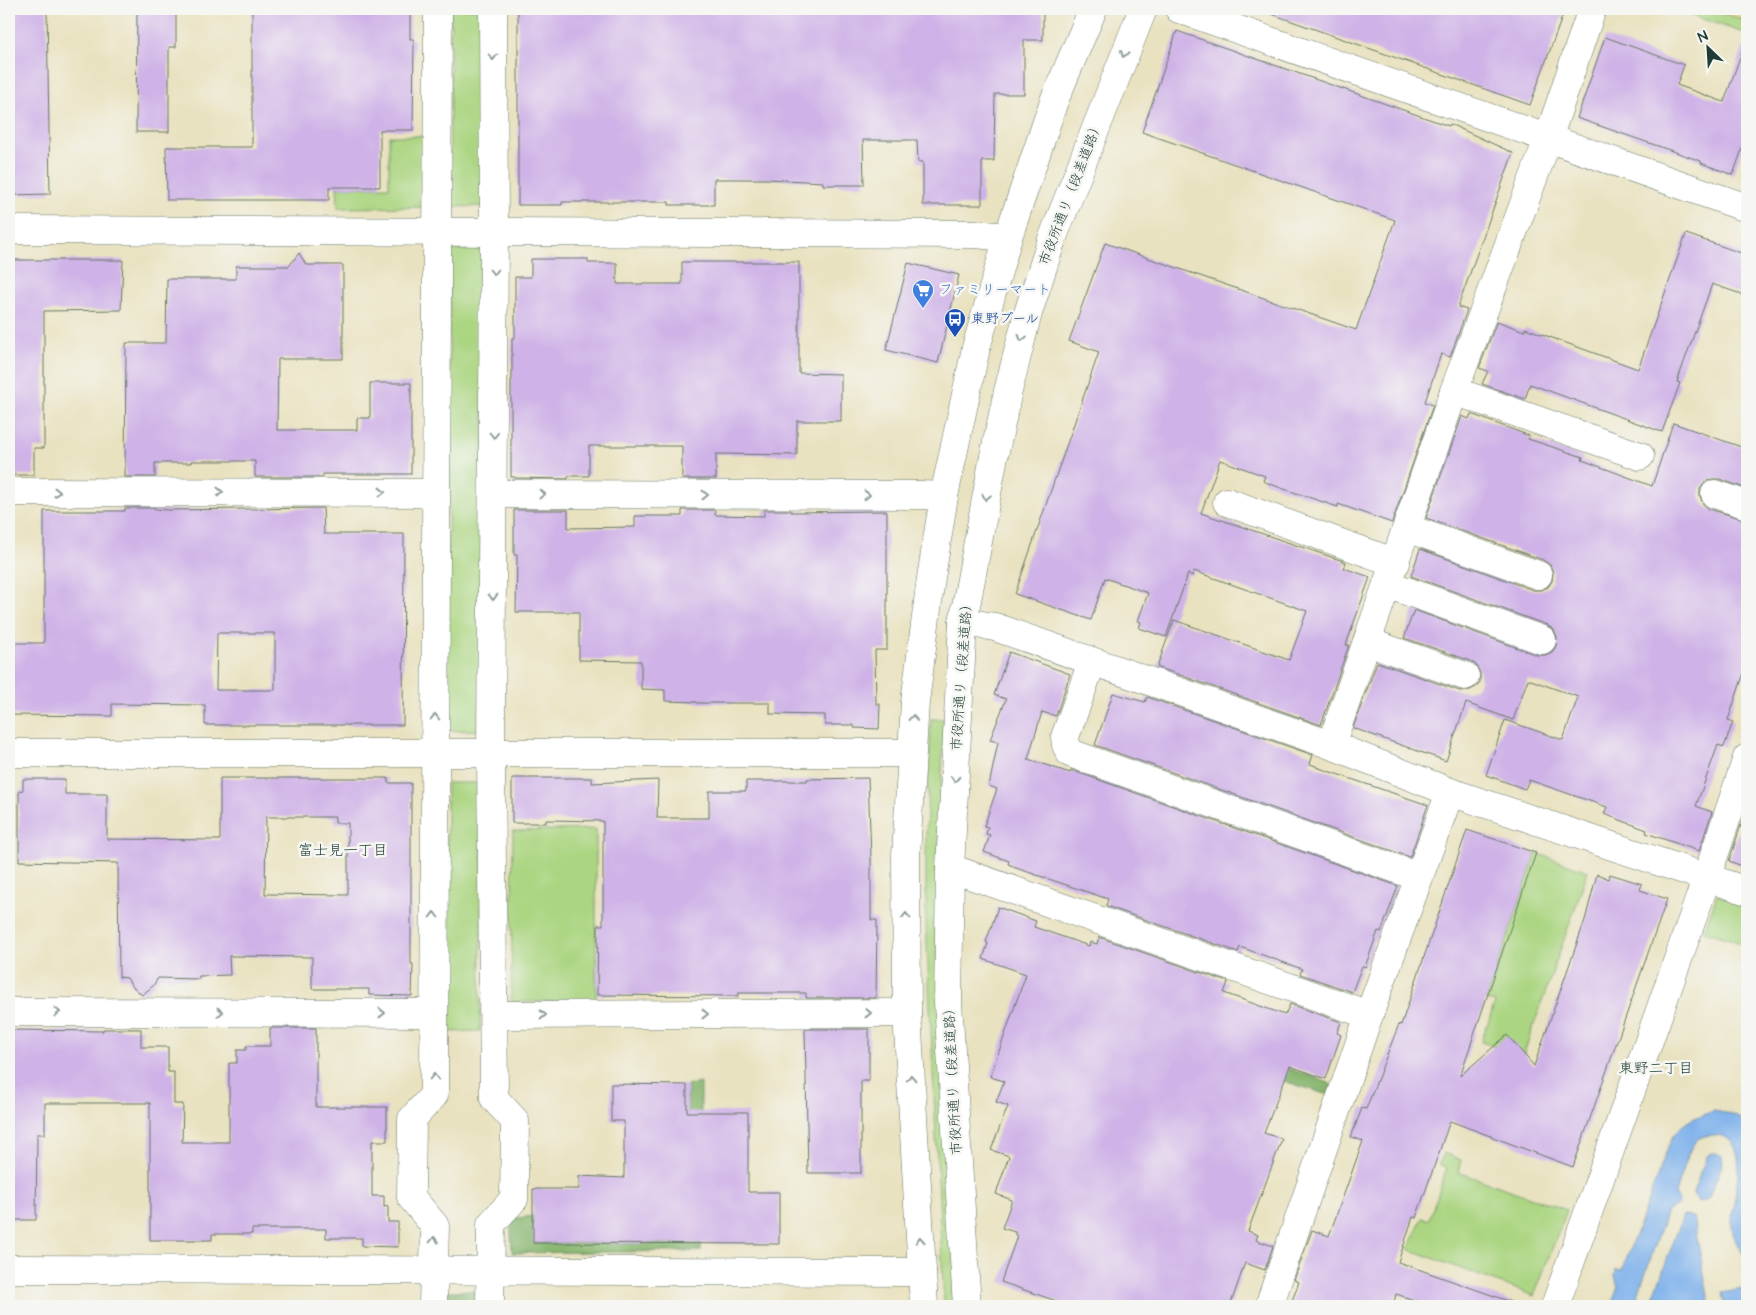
<svg xmlns="http://www.w3.org/2000/svg" width="1756" height="1315" font-family="'Architects Daughter','Klee One',sans-serif">
	<style>
		.green { fill: #abd581; stroke: #65895a }
		.forest { fill: #88b66f; stroke: #547a52 }
		.sand { fill: #eeda9e; stroke: #868c69 }
		.water { fill: #7eb1eb; stroke: #4e7790 }
		.building { fill: #cfb2e7; fill-rule: evenodd }
		.lines { fill: none; stroke-linecap: round; stroke-linejoin: round }
		.minor-casing { stroke: #667765; stroke-width: 29 }
		.minor { stroke: #fff; stroke-width: 28 }
		.oneway { stroke: #8f9e9a }
		.labels { text-anchor: middle; dominant-baseline: central; stroke-width: 5; stroke-linejoin: round; paint-order: stroke }
		.street-label { font-size: 14px; fill: #1f3d34; stroke: #f6f6f2 }
		.shop-label { font-size: 14px; fill: #366cbe; stroke: #f6f6f2; text-anchor: start }
		.transit-label { font-size: 14px; fill: #164399; stroke: #f6f6f2; text-anchor: start }
		.neighbourhood-label { font-size: 15px; fill: #1f3d34; stroke: #f6f6f2 }
	</style>
	<rect width="100%" height="100%" fill="#f6f6f2"/>
	<filter id="ink" filterUnits="userSpaceOnUse"><feTurbulence type="fractalNoise" baseFrequency=".02" numOctaves="2"/><feDisplacementMap in="SourceGraphic" scale="10" xChannelSelector="R" yChannelSelector="G"/><feConvolveMatrix kernelMatrix="1 2 1 2 8 2 1 2 1" color-interpolation-filters="sRGB"/></filter>
	<filter id="wash" filterUnits="userSpaceOnUse"><feTurbulence type="fractalNoise" baseFrequency=".0096" numOctaves="4" result="noise"/><feDisplacementMap in="SourceGraphic" scale="20" xChannelSelector="R" yChannelSelector="G"/><feGaussianBlur stdDeviation="1.12" result="paint"/><feColorMatrix in="noise" values="0 0 0 0 0 0 0 0 0 0 0 0 0 0 0 0 0 1.4 0 .05"/><feComposite in="paint" operator="in"/></filter>
	<g filter="url(#wash)">
		<rect width="100%" height="100%" fill="#e9e2c0"/>
		<g class="green">
			<polygon points="451,9 486,9 487,206 449,207"/>
			<polygon points="1672,9 1710,9 1747,21 1747,34"/>
			<polygon points="389,136 426,136 425,207 338,208 337,187 389,187"/>
			<polygon points="483,249 484,730 447,731 450,250"/>
			<polygon points="931,719 944,719 936,928 956,1306 944,1306 926,925 926,835"/>
			<polygon points="447,783 483,783 480,1031 447,1032"/>
			<polygon points="596,829 596,1001 511,1002 513,831"/>
			<polygon points="1536,853 1588,871 1523,1056 1481,1042 1495,1003 1486,1000"/>
			<polygon points="1717,895 1747,905 1747,945 1704,931"/>
			<polygon points="1444,1153 1461,1160 1458,1172 1567,1210 1534,1296 1408,1249 1422,1218 1429,1220 1447,1168 1439,1164"/>
		</g>
		<g class="forest">
			<polygon points="1119,1009 1332,1084 1328,1095 1284,1081"/>
			<polygon points="701,1083 701,1251 512,1253 510,1219 533,1216 533,1243 686,1244 687,1085"/>
			<rect x="445" y="1291" width="37" height="15"/>
		</g>
		<polygon class="sand" points="1710,9 1747,9 1747,21"/>
		<g class="water">
			<path d="M1714,1111C1726,1113 1737,1115 1747,1123V1259C1739,1248 1732,1238 1732,1224C1731,1198 1756,1135 1713,1135C1709,1135 1702,1136 1698,1139C1688,1146 1679,1181 1675,1194L1679,1204L1667,1211L1634,1306H1611L1618,1287L1615,1276L1616,1269L1622,1270L1672,1137C1685,1120 1694,1118 1714,1111Z"/>
			<polygon points="1711,1153 1716,1153 1722,1156 1723,1163 1709,1197 1706,1200 1698,1202 1694,1197 1693,1192 1707,1156"/>
			<polygon points="1683,1216 1693,1217 1710,1306 1650,1306"/>
			<polygon points="1747,1288 1747,1306 1725,1306 1723,1293"/>
		</g>
		<g id="blocks">
			<g class="building">
				<polygon points="9,9 47,9 50,194 9,195"/>
				<polygon points="137,9 176,9 176,47 169,47 169,132 136,132"/>
				<polygon points="252,9 410,9 410,39 414,39 413,130 380,130 380,187 329,187 329,200 167,200 166,147 252,147"/>
				<polygon points="518,9 563,9 563,12 668,12 668,9 1043,9 1043,40 1024,40 1024,94 995,94 994,161 982,161 982,205 923,205 923,162 918,162 917,140 863,140 864,185 823,185 823,182 767,179 714,179 714,205 669,205 669,202 562,202 562,205 518,205"/>
				<polygon points="1266,9 1565,9 1530,105 1266,12"/>
				<polygon points="1177,31 1449,126 1450,124 1513,153 1458,307 1467,310 1450,357 1441,354 1425,402 1433,405 1392,523 1338,504 1338,507 1281,488 1263,481 1265,476 1220,460 1201,513 1346,562 1344,568 1370,577 1346,645 1349,645 1321,725 1157,667 1174,620 1289,660 1307,611 1194,571 1192,576 1188,574 1166,637 1139,628 1141,622 1138,621 1148,593 1105,578 1091,620 1015,594 1099,352 1069,341 1105,243 1356,330 1395,220 1142,132"/>
				<polygon points="1605,37 1684,65 1677,85 1724,102 1744,46 1747,46 1747,135 1733,175 1701,163 1701,161 1577,118"/>
				<polygon points="1686,234 1747,255 1747,296 1712,284 1677,382 1680,383 1662,432 1530,384 1525,399 1482,384 1488,371 1479,368 1497,321 1524,331 1525,328 1638,369"/>
				<polygon points="299,253 306,265 343,265 343,359 278,359 277,430 357,430 357,418 370,418 370,383 411,383 411,474 323,474 323,477 255,477 255,461 191,461 191,463 155,463 155,477 125,477 126,343 166,343 167,279 236,279 236,266 289,266"/>
				<polygon points="531,259 588,259 588,263 617,263 617,284 682,284 682,262 799,262 799,373 841,374 841,421 797,421 797,455 716,454 716,479 682,479 682,446 589,446 589,476 568,476 568,479 515,478 515,477 511,477 511,380 512,380 512,338 515,338 515,277 531,277"/>
				<polygon points="9,260 123,260 121,310 44,311 44,448 34,448 34,475 9,475"/>
				<polygon points="908,263 959,275 938,363 886,350"/>
				<polygon points="1471,414 1530,436 1528,439 1583,457 1582,460 1652,486 1673,423 1747,449 1747,489 1720,479 1712,479 1705,482 1700,489 1700,496 1703,504 1709,509 1747,520 1747,664 1728,720 1733,722 1724,747 1718,745 1696,806 1712,812 1699,851 1646,833 1647,830 1604,814 1607,807 1529,780 1525,789 1486,775 1505,720 1563,740 1578,697 1528,679 1513,720 1466,703 1446,761 1353,728 1377,662 1460,691 1468,691 1476,687 1480,682 1480,673 1476,665 1471,661 1404,638 1414,610 1537,655 1545,655 1552,652 1556,646 1557,637 1554,630 1547,625 1411,576 1420,549 1533,590 1541,590 1548,587 1552,581 1553,572 1550,565 1543,560 1426,518 1462,416 1469,419"/>
				<path d="M125,508H155V509L168,510L323,508L324,534H404L403,725H205V705L112,704V716L9,715V643H44V511H125ZM217,633H275V690H216Z"/>
				<polygon points="514,510 568,510 568,528 635,527 635,516 682,516 682,510 715,510 715,515 764,516 764,510 791,510 791,512 887,511 887,650 875,650 876,704 880,704 879,729 854,728 854,725 825,725 825,715 770,714 770,703 697,703 697,702 665,701 665,690 641,689 641,661 579,660 579,612 516,612 517,555 514,555"/>
				<polygon points="1009,652 1070,674 1056,716 1042,712 1028,759 1070,773 1071,770 1398,886 1381,932 1378,931 1365,967 1362,966 1352,992 1300,974 1302,969 1240,947 1238,952 1106,906 1108,899 1013,867 1013,866 1008,864 1009,861 984,852 990,835 986,834 988,827 984,826 997,789 989,786 998,742 990,740 1006,699 994,695"/>
				<polygon points="1113,693 1145,702 1147,697 1313,755 1310,764 1316,766 1316,767 1428,805 1410,857 1095,745"/>
				<path d="M220,778H388V783H411V964H413L412,996L369,995V989H312V957L229,956L230,975L199,976V979L158,978L153,986L142,995L132,986L127,978L119,977L118,863L19,861V791L23,790V779H65V794H107V839L220,840ZM266,817H335V823H348V895L265,894Z"/>
				<polygon points="512,778 592,778 592,783 658,780 657,818 709,818 709,791 746,791 746,781 807,781 807,779 868,778 871,857 871,920 877,920 876,998 806,998 806,993 738,993 738,996 597,995 598,925 603,925 603,821 546,820 546,823 512,823"/>
				<polygon points="1742,822 1747,824 1747,868 1729,861"/>
				<polygon points="1467,830 1536,853 1460,1076 1507,1035 1534,1066 1585,920 1597,874 1609,879 1610,874 1642,884 1640,890 1667,899 1573,1167 1450,1121 1416,1218 1413,1217 1398,1262 1514,1303 1513,1306 1432,1306 1396,1294 1393,1306 1290,1306 1299,1282 1294,1280 1312,1230 1329,1236 1363,1141 1351,1137 1362,1108 1366,1109 1399,1024 1401,1025"/>
				<polygon points="998,907 1036,921 1034,927 1089,946 1090,942 1097,944 1099,937 1228,982 1224,993 1285,1015 1290,1004 1341,1022 1337,1033 1341,1035 1326,1079 1290,1066 1264,1133 1282,1139 1248,1231 1258,1235 1256,1240 1273,1246 1265,1270 1245,1263 1230,1306 1071,1306 1001,1282 1017,1236 1015,1235 1015,1232 1002,1228 1012,1200 996,1194 1009,1156 991,1150 1008,1106 996,1102 1004,1081 990,1077 1026,974 983,959 988,943 986,942"/>
				<polygon points="270,1028 316,1028 316,1107 387,1107 387,1141 372,1141 372,1196 384,1196 384,1207 388,1206 388,1222 398,1222 398,1247 362,1246 362,1238 326,1238 326,1229 252,1229 252,1234 212,1234 212,1240 150,1240 150,1103 45,1103 45,1134 37,1134 36,1220 9,1220 9,1030 103,1031 103,1029 141,1029 141,1047 168,1047 168,1072 174,1072 174,1104 183,1104 182,1142 229,1142 229,1063 237,1063 237,1050 246,1050 246,1046 270,1046"/>
				<polygon points="805,1029 869,1029 869,1081 861,1081 861,1173 808,1173"/>
				<polygon points="611,1084 687,1085 687,1112 748,1112 748,1192 779,1192 779,1244 533,1243 533,1189 579,1189 579,1176 624,1178 624,1121 611,1121"/>
			</g>
		</g>
	</g>
	<g filter="url(#ink)">
		<use href="#blocks" fill-opacity="0" stroke="#667765" stroke-width="1"/>
		<g class="lines">
			<g class="minor-casing">
				<g id="minor">
					<polyline points="1179,9 1747,208"/>
					<polyline points="9,230 975,234 1008,237"/>
					<polyline points="1454,391 1640,456"/>
					<polyline points="9,492 435,493"/>
					<polyline points="493,494 921,495 944,496"/>
					<polyline points="1715,494 1747,505"/>
					<polyline points="1227,502 1396,563"/>
					<polyline points="1407,528 1538,575"/>
					<polyline points="1387,584 1542,640"/>
					<polyline points="963,622 995,627 1331,745 1450,792 1747,891"/>
					<polyline points="1368,642 1465,676"/>
					<polyline points="1092,662 1065,737 1066,745 1070,753 1419,877"/>
					<polyline points="1331,745 1454,391 1548,139 1592,9"/>
					<polyline points="9,753 911,753"/>
					<polyline points="950,868 1369,1015"/>
					<polyline points="9,1012 434,1013"/>
					<polyline points="494,1015 907,1013"/>
					<polyline points="9,1269 922,1272"/>
					<polyline points="433,1306 435,1226 411,1197 412,1119 434,1095 438,9"/>
					<polyline points="490,1306 491,1224 514,1199 515,1121 494,1098 491,754 494,232 493,9"/>
					<polyline points="924,1306 907,1013 906,855 915,702 931,578 944,496 976,348 1008,237 1054,101 1093,9"/>
					<polyline points="967,1306 948,1002 950,868 963,622 994,456 1008,391 1028,313 1051,242 1143,9"/>
					<polyline points="1269,1306 1369,1015 1450,792"/>
					<polyline points="1555,1306 1700,897 1747,758"/>
				</g>
			</g>
			<use href="#minor" class="minor"/>
		</g>
		<defs><path id="oneway-chevron" d="M-2-3.5L2.5 0L-2 3.5" fill="none" stroke-width="1.6" stroke-linecap="round" stroke-linejoin="round" transform="scale(1.25)"/></defs>
		<g class="oneway">
			<use href="#oneway-chevron" transform="translate(1124 54) rotate(111)"/>
			<use href="#oneway-chevron" transform="translate(493 57) rotate(90)"/>
			<use href="#oneway-chevron" transform="translate(494 272) rotate(90)"/>
			<use href="#oneway-chevron" transform="translate(1022 338) rotate(104)"/>
			<use href="#oneway-chevron" transform="translate(494 435) rotate(90)"/>
			<use href="#oneway-chevron" transform="translate(57 492)"/>
			<use href="#oneway-chevron" transform="translate(220 492)"/>
			<use href="#oneway-chevron" transform="translate(382 492)"/>
			<use href="#oneway-chevron" transform="translate(542 494)"/>
			<use href="#oneway-chevron" transform="translate(705 495)"/>
			<use href="#oneway-chevron" transform="translate(867 495)"/>
			<use href="#oneway-chevron" transform="translate(986 497) rotate(101)"/>
			<use href="#oneway-chevron" transform="translate(493 597) rotate(90)"/>
			<use href="#oneway-chevron" transform="translate(435 717) rotate(-90)"/>
			<use href="#oneway-chevron" transform="translate(913 718) rotate(-85)"/>
			<use href="#oneway-chevron" transform="translate(955 779) rotate(93)"/>
			<use href="#oneway-chevron" transform="translate(434 915) rotate(-90)"/>
			<use href="#oneway-chevron" transform="translate(906 916) rotate(-90)"/>
			<use href="#oneway-chevron" transform="translate(57 1012)"/>
			<use href="#oneway-chevron" transform="translate(220 1012)"/>
			<use href="#oneway-chevron" transform="translate(382 1013)"/>
			<use href="#oneway-chevron" transform="translate(868 1013)"/>
			<use href="#oneway-chevron" transform="translate(705 1014)"/>
			<use href="#oneway-chevron" transform="translate(543 1015)"/>
			<use href="#oneway-chevron" transform="translate(434 1077) rotate(-90)"/>
			<use href="#oneway-chevron" transform="translate(911 1078) rotate(-93)"/>
			<use href="#oneway-chevron" transform="translate(434 1240) rotate(-89)"/>
			<use href="#oneway-chevron" transform="translate(920 1240) rotate(-93)"/>
		</g>
	</g>
	<defs>
		<g id="supermarket-pin" transform="scale(1.125)"><path d="M0 17L-7.5 6A9.5 9.5 0 1 1 7.5 6Z" fill="#3f7fe0" stroke="#f6f6f2"/><path d="M-6-5.5h2.5l.6 2H6L4.5 2H-2.5L-4.4-4H-6ZM-1.5 3.2a1.3 1.3 0 1 0 .1 0ZM3 3.2a1.3 1.3 0 1 0 .1 0Z" fill="#fff"/></g>
		<g id="bus-pin" transform="scale(1.125)"><path d="M0 17L-7.5 6A9.5 9.5 0 1 1 7.5 6Z" fill="#1a4fb4" stroke="#f6f6f2"/><path d="M-5-6H5V4H4V6H2V4H-2V6H-4V4H-5ZM-3.5-4V0h7V-4ZM-3.5 1.2v1.5H-2V1.2ZM2 1.2v1.5H3.5V1.2Z" fill="#fff"/></g>
	</defs>
	<g fill-rule="evenodd">
		<use href="#supermarket-pin" x="923" y="290"/>
		<use href="#bus-pin" x="955" y="319"/>
	</g>
	<g class="labels">
		<g class="street-label">
			<text transform="translate(1071 193) rotate(-69)">市役所通り（段差道路）</text>
			<text transform="translate(962 674) rotate(-86)">市役所通り（段差道路）</text>
			<text transform="translate(953 1078) rotate(-93)">市役所通り（段差道路）</text>
		</g>
		<g class="shop-label">
			<text x="939" y="290">ファミリーマート</text>
		</g>
		<g class="transit-label">
			<text x="971" y="319">東野プール</text>
		</g>
		<g class="neighbourhood-label">
			<text x="343" y="850">富士見一丁目</text>
			<text x="1656" y="1068">東野二丁目</text>
		</g>
	</g>
	<rect width="1756" height="1315" fill="none" stroke="#f6f6f2" stroke-width="30"/>
	<g transform="translate(1708 48) rotate(335)" stroke="#f6f6f2" stroke-width="4" paint-order="stroke">
	<path d="M0-4L9 19L0 12L-9 19Z" fill="#1f3d34"/>
	<text y="-8" font-size="14" font-weight="bold" text-anchor="middle" fill="#1f3d34">N</text>
	</g>
</svg>
